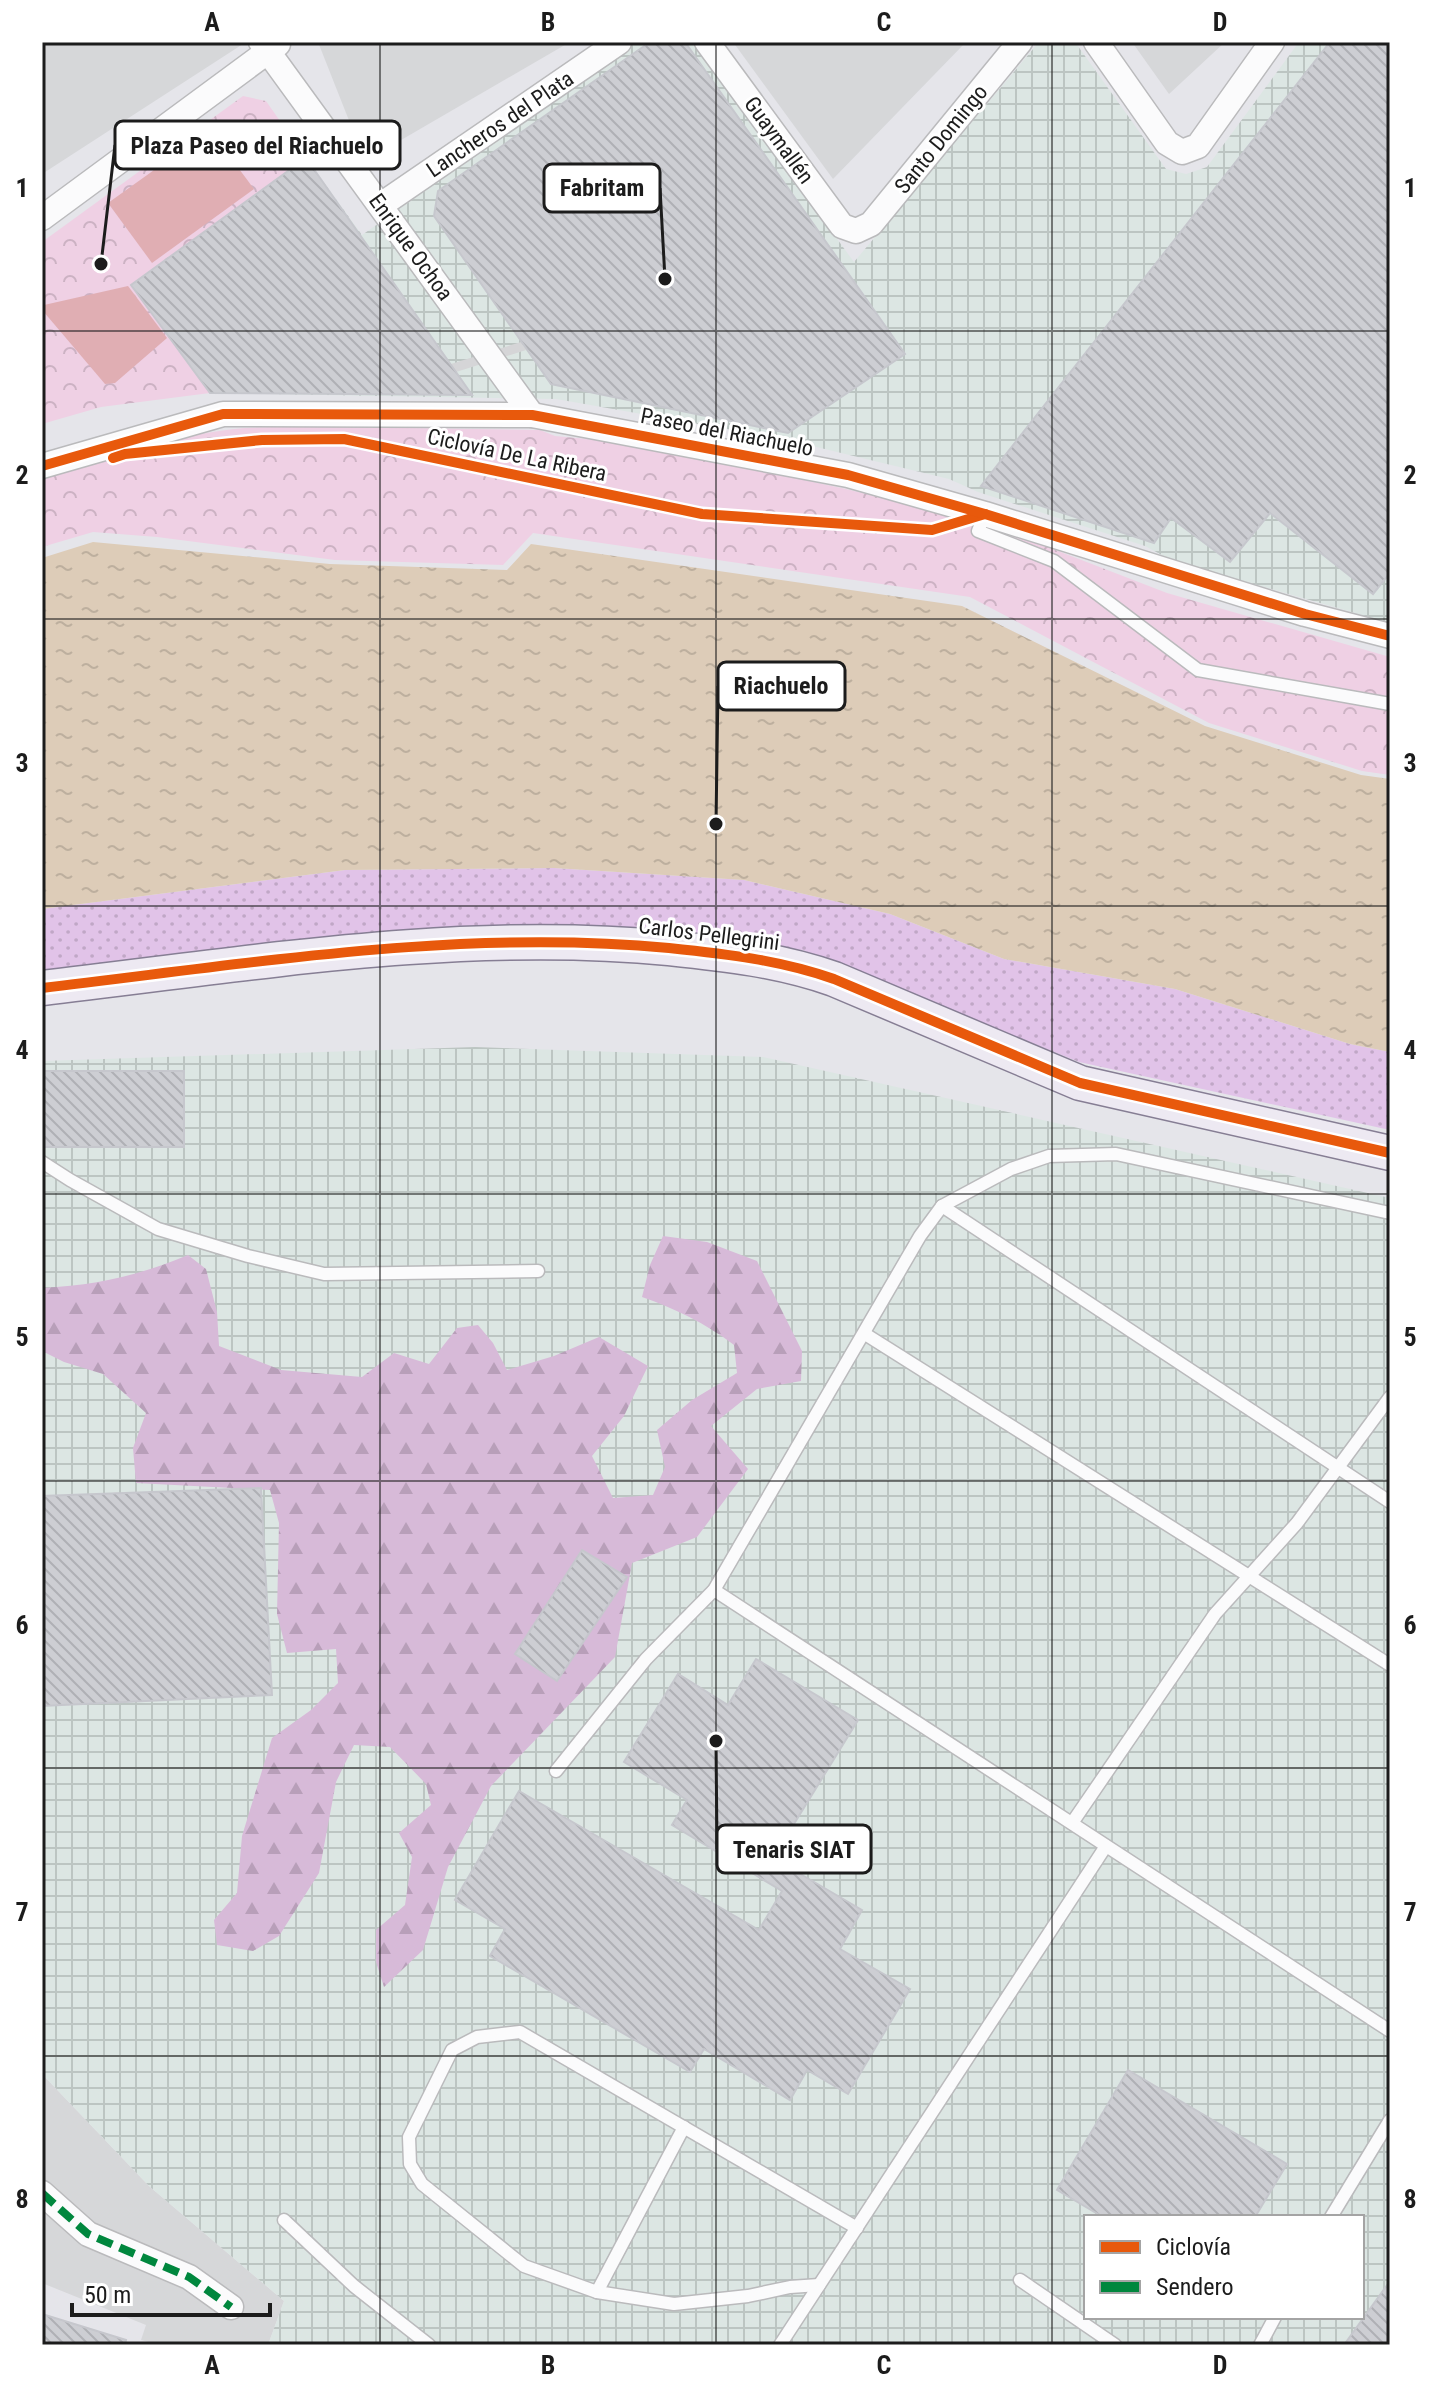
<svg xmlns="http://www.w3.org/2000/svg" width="1432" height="2387" font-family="'Roboto Condensed',sans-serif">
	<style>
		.residential { fill: #d6d7d9 }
		.industrial { fill: url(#industrial-grid); fill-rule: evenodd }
		.grass { fill: url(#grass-dots) }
		.forest { fill: url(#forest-firs) }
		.park { fill: url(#park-crowns) }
		.pitch { fill: #e0aeb3 }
		.water { fill: url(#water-ripples) }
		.pier { fill: #d5d5d7 }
		.building { fill: url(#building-back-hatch); stroke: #c6c7cd; stroke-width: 2 }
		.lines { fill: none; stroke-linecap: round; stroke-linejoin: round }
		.lane-casing { stroke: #bababc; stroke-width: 15 }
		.street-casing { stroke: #bababc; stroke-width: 27 }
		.secondary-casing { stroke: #867e94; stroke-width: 37 }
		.lane { stroke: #fbfbfc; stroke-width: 12 }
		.street { stroke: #fbfbfc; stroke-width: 24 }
		.secondary { stroke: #ede9f2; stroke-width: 34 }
		.quiet { stroke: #00873e; stroke-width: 8; stroke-dasharray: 16 8; stroke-linecap: butt }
		.cycleway-casing { stroke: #fff; stroke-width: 15 }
		.cycleway { stroke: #e8590c; stroke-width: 10 }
		.grid { fill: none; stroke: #1c1c1c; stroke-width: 2; stroke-opacity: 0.55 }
		.labels { text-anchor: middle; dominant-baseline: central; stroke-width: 6; stroke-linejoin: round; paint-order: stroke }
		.street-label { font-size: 22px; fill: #1c1c1c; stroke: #fff }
		.leader { fill: none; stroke: #1c1c1c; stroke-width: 3 }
		.callout-dot { fill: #1c1c1c; stroke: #fff; stroke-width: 3 }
		.callout { fill: #fff; stroke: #1c1c1c; stroke-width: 3 }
		.callout-label { font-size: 24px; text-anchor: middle; font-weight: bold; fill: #1c1c1c }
		.neatline { fill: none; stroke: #1c1c1c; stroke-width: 3 }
		.grid-label { font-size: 26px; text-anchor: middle; font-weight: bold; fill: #1c1c1c }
	</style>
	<defs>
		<pattern id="industrial-grid" width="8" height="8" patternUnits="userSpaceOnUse" patternTransform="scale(2)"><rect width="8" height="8" fill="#dce6e3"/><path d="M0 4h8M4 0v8" fill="none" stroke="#bcc5c2"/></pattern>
		<pattern id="grass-dots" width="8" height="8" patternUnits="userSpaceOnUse" patternTransform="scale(2)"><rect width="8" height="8" fill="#e1c3e8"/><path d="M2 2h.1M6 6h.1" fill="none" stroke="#c0a7c6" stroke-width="1.8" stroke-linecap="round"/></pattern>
		<pattern id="forest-firs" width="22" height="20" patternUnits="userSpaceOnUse" patternTransform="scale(2)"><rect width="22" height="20" fill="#d7bad8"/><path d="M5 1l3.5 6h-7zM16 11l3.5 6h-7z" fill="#b89fb9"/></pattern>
		<pattern id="park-crowns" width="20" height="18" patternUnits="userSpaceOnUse" patternTransform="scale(2)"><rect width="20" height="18" fill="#efd0e4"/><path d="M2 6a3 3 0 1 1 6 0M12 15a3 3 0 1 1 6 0" fill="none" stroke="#ccb2c3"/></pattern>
		<pattern id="water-ripples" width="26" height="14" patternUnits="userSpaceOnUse" patternTransform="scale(2)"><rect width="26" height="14" fill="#ddccb8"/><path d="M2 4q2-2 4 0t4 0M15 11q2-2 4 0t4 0" fill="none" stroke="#bdaf9e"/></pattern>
		<pattern id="building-back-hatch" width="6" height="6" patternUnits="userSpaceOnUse" patternTransform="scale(2)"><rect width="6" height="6" fill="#cdced3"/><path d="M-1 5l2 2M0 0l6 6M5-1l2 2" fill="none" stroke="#afb0b5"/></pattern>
	</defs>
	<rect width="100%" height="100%" fill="#e5e5ea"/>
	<g class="residential">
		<polygon points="42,42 246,42 42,174"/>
		<polygon points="318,42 570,42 365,161"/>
		<polygon points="733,42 966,42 833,179"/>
		<polygon points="1132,42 1225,42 1169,94"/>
		<polygon points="42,2074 149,2186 284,2301 268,2345 161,2345 141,2340 146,2325 42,2283"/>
	</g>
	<g class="industrial">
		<polygon points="637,42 693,42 854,262 1039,42 1075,42 1166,169 1186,174 1207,167 1299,42 1390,42 1390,623 1173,561 1145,546 978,492 949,479 779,438 556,399 210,393 131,285 306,158 362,235"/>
		<path d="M475,1047L763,1057L1390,1198V2345H268L284,2301L149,2186L42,2074V1061ZM1086,2217H1362V2317H1086Z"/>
	</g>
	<polygon class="grass" points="554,868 744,880 890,914 1004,959 1175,989 1350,1044 1390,1052 1390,1130 1079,1062 802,950 582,927 42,979 42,909 345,870"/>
	<path class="forest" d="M663,1236L707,1242L757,1261L802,1351L801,1381L757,1389L711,1426L748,1469L697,1537L632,1563L615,1657L491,1786L448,1867L423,1950L384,1987L376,1962V1930L405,1905L412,1857L399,1833L431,1805L426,1784L390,1747L354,1745L336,1782L319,1873L279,1936L253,1951L217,1945L214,1920L237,1893L242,1836L272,1738L311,1710L338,1683L336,1649L287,1653L277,1614L279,1523L270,1490L136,1483L133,1448L146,1413L103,1374L64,1362L42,1351V1288C97,1285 137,1276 188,1255L206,1269L217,1312L219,1346L281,1370L362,1377L394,1353L429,1364L457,1328L478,1325L493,1343L507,1370L554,1356L599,1337L648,1366L624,1416L592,1456L613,1498L653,1495L665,1467L657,1430L692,1400L737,1373L734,1345C705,1323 676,1309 642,1297L650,1265Z"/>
	<g class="park">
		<polygon points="243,96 266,101 306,158 131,285 210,393 101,407 42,424 42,242"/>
		<path d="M338,427L540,430L555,436L631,443L846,489L988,524L1167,593L1390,657V775L1362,771L1209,723L970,597L533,533L503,565L335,560L157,537L93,532L42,547V475C109,456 176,434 245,428C276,426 307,427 338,427Z"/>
	</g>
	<g class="pitch">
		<polygon points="210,130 254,189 152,263 108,203"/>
		<polygon points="128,286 167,338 115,383 105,384 43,311 44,305"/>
	</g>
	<polygon class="water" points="93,542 330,564 507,570 531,544 962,606 1205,726 1361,775 1390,779 1390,1052 1350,1044 1175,989 1004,959 890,914 744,880 554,868 345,870 42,909 42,558"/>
	<polygon class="pier" points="521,342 526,350 456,372 451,364"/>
	<g class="building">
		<polygon points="650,42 685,42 905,354 788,433 551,384 434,216 438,191"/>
		<polygon points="1330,42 1390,42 1390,573 1373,594 1270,513 1230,562 1171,518 1154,543 981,486"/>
		<polygon points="306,158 456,372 472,395 210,393 131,285"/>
		<rect x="42" y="1071" width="142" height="76"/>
		<polygon points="261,1488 272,1695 42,1706 42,1496"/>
		<polygon points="582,1550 627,1577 557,1681 515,1654"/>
		<polygon points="756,1659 858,1720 773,1858 862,1910 840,1949 910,1989 848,2094 807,2070 790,2100 704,2049 690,2072 490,1956 505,1929 455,1900 519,1791 759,1930 782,1891 672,1825 687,1800 624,1762 678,1674 728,1705"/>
		<polygon points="1128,2070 1287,2164 1255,2217 1103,2217 1057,2190"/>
		<polygon points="1390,2281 1390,2345 1344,2345"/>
		<polygon points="42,2314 126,2340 125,2345 42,2345"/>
	</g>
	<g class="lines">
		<g class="lane-casing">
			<g id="lane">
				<polyline points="985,514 978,531 1054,561 1198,670 1390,704"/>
				<polyline points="42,1162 70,1180 158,1229 248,1256 324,1274 538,1271"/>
				<polyline points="942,1206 1390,1502"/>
				<polyline points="865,1334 1390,1665"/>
				<polyline points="714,1590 1390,2031"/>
				<polyline points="556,1771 646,1659 714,1590 920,1236 942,1206 1011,1169 1049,1156 1116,1154 1390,1213"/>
				<polyline points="1072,1823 1215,1614 1297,1523 1390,1397"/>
				<polyline points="1331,2217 1390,2120"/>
				<polyline points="284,2220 354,2286 429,2345"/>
				<polyline points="1020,2280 1115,2345"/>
				<polyline points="819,2285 790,2287 748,2296 674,2304 597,2292 524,2266 422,2184 410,2164 409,2137 452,2050 477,2037 520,2032 857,2228"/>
				<polyline points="597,2292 684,2127"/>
				<polyline points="780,2345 1106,1846"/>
				<polyline points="1260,2345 1275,2317"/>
			</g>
		</g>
		<g class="street-casing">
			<g id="street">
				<polyline points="261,42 532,415"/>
				<polyline points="707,42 842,226 856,231 871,224 1020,42"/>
				<polyline points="1096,42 1167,143 1182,152 1198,146 1272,42"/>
				<polyline points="381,205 619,42"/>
				<polyline points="42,218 278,44"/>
				<polyline points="42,466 223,414 532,415 848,475 985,514 1305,614 1390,636"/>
				<polyline points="42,2193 88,2234 189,2277 231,2307"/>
			</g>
		</g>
		<g class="secondary-casing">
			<path id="secondary" d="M42,988C249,964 459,928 669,948C726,954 780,960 834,979L1080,1083L1390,1153"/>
		</g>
		<use href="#lane" class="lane"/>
		<use href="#street" class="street"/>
		<use href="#secondary" class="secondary"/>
		<polyline class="quiet" points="42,2193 88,2234 189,2277 231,2307"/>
		<g class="cycleway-casing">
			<g id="cycleway">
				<polyline points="113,458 125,454 262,440 344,439 702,514 932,530 985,514"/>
				<polyline points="42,466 223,414 532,415 848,475 985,514 1305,614 1390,636"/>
				<path d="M42,988C249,964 459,928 669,948C726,954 780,960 834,979L1080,1083L1390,1153"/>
			</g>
		</g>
		<use href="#cycleway" class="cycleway"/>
	</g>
	<path class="grid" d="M380,42V2345M716,42V2345M1052,42V2345M42,331H1390M42,619H1390M42,906H1390M42,1194H1390M42,1481H1390M42,1768H1390M42,2056H1390"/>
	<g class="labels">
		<g class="street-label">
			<text transform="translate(500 124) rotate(-34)">Lancheros del Plata</text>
			<text transform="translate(941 139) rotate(-51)">Santo Domingo</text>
			<text transform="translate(779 140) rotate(54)">Guaymallén</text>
			<text transform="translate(411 247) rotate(54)">Enrique Ochoa</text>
			<text transform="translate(727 432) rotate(11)">Paseo del Riachuelo</text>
			<text transform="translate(517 455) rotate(12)">Ciclovía De La Ribera</text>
			<text transform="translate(709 934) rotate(7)">Carlos Pellegrini</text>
		</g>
	</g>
	<path class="leader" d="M101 264L115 145M665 279L660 188M716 824L718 686M716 1741L717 1849"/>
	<g class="callout-dot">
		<circle cx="101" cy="264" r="8"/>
		<circle cx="665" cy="279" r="8"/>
		<circle cx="716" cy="824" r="8"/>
		<circle cx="716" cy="1741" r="8"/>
	</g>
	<g class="callout">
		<rect x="115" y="121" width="285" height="48" rx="8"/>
		<rect x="544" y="164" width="116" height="48" rx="8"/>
		<rect x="718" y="662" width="127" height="48" rx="8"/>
		<rect x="717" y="1825" width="154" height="48" rx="8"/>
	</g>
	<g class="callout-label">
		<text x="257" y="154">Plaza Paseo del Riachuelo</text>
		<text x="602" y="196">Fabritam</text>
		<text x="781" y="694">Riachuelo</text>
		<text x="794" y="1858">Tenaris SIAT</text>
	</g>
	<rect width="1432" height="2387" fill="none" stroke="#ffffff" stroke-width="88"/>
	<rect x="1084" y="2215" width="280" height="104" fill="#ffffff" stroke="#a4a4a4" stroke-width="2"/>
	<rect x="1100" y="2241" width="40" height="12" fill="#e8590c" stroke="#a4a4a4" stroke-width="2"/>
	<text x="1156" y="2255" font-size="24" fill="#1c1c1c">Ciclovía</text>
	<rect x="1100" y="2281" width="40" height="12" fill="#00873e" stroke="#a4a4a4" stroke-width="2"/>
	<text x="1156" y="2295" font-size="24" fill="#1c1c1c">Sendero</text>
	<path d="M72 2303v12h198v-12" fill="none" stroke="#1c1c1c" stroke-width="4"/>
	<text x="84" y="2303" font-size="24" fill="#1c1c1c" stroke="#ffffff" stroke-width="6" paint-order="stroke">50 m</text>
	<rect x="44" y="44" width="1344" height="2299" class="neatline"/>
	<g class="grid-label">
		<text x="212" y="31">A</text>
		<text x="548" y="31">B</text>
		<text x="884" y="31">C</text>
		<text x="1220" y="31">D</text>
		<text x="22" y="197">1</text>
		<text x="1410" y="197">1</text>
		<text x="22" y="484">2</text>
		<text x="1410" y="484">2</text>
		<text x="22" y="772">3</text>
		<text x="1410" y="772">3</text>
		<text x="22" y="1059">4</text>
		<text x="1410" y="1059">4</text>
		<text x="22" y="1346">5</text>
		<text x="1410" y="1346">5</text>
		<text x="22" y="1634">6</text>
		<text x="1410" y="1634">6</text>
		<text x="22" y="1921">7</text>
		<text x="1410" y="1921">7</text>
		<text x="22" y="2208">8</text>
		<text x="1410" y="2208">8</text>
		<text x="212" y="2374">A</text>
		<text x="548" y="2374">B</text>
		<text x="884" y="2374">C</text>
		<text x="1220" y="2374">D</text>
	</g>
</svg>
